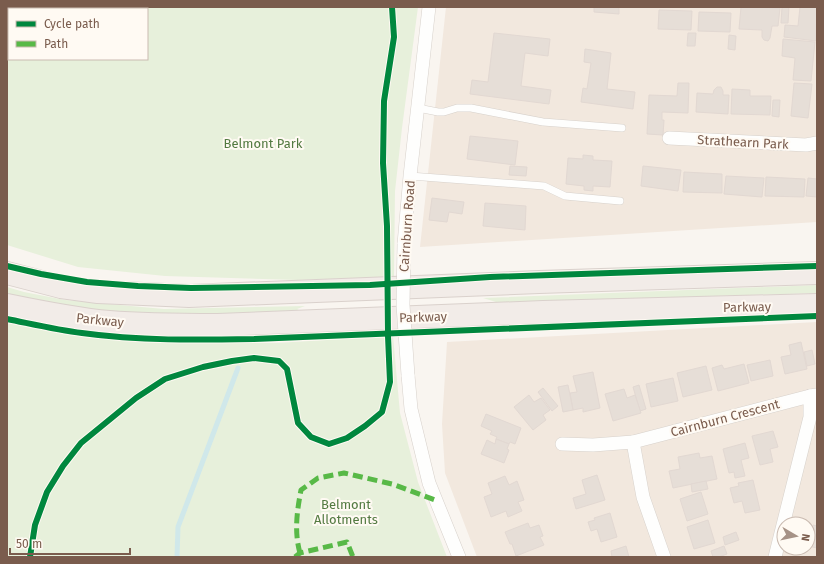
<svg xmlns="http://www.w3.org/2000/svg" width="824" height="564" font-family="'Fira Sans',sans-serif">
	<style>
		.residential { fill: #f2e8de; fill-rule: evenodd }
		.green { fill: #e7f0db; fill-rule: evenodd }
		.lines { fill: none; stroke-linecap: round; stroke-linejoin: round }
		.stream { stroke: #d0e8ea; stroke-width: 5 }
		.building { fill: #e6ded7; stroke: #e2d8d2 }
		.service-casing { stroke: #d7d1cb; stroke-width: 8 }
		.minor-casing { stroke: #d7d1cb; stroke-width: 14 }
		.trunk-casing { stroke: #dad1cc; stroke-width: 24 }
		.service { stroke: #fefefd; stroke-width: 7 }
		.minor { stroke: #fefefd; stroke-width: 13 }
		.trunk { stroke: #f2ece8; stroke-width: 22 }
		.minor-bridge-casing { stroke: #d7d1cb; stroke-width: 14; stroke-linecap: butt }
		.minor-bridge { stroke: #fefefd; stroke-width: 13 }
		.quiet { stroke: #58b947; stroke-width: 5; stroke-dasharray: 10 5; stroke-linecap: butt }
		.cycleway-casing { stroke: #fffaf3; stroke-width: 8 }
		.cycleway { stroke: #00873e; stroke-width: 6 }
		.labels { text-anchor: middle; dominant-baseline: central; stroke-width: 4; stroke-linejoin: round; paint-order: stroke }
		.street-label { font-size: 13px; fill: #7a5c4d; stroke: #fffaf3 }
		.park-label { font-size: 13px; fill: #537a41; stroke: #fffaf3 }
	</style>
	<rect width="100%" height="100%" fill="#f9f5f0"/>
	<g class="residential">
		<polygon points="446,7 817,7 817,222 420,247"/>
		<path d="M817,322V557H477L445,473L442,424L447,342ZM784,524H808V548H784Z"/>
	</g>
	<g class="green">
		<path d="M7,7H418L402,128L395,191L394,277L298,280L165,276L78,267L7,245ZM9,9H147V59H9Z"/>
		<polygon points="817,285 817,293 488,303 496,302 483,298"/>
		<polygon points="7,287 24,292 65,300 164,309 305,306 297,309 306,314 122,317 7,297"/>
		<polygon points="7,321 78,336 177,343 276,343 393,336 400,413 418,482 447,557 7,557"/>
	</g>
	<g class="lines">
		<polyline class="stream" points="177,557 178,527 238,368"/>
	</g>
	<g class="building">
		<polygon points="594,7 619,7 619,14 594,12"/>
		<polygon points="741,7 780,8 778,26 772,26 770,38 768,41 764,40 762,37 762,30 739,29"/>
		<polygon points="782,7 789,7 788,23 781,23"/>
		<polygon points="800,7 817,7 816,41 784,37 785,25 798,26"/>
		<polygon points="659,10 692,11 691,30 658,29"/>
		<polygon points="699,12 731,13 730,32 698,31"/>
		<polygon points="494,33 550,39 548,56 525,53 521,86 551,90 549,104 470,94 472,80 488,82"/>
		<polygon points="688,33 696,33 695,46 687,46"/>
		<polygon points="729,35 736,36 735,50 728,49"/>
		<polygon points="783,39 815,42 811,81 793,80 795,58 782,56"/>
		<polygon points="585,49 611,53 607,89 635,92 633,109 581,102 583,88 587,89 591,63 584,62"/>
		<polygon points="678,83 689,83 688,113 662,112 662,120 664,120 663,135 647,134 649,95 677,96"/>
		<polygon points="794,83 812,84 808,118 791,116"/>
		<polygon points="717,87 721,87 723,91 723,95 729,95 728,114 696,112 697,93 713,94 714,90"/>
		<polygon points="732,89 750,90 750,96 771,96 770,115 731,114"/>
		<polygon points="773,100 780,100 779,117 772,116"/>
		<polygon points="470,136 518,141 515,165 467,159"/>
		<polygon points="583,155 593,156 593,160 612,161 610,187 593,186 593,191 584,190 584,186 566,184 568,158 583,159"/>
		<polygon points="510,166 527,167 526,176 509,175"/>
		<polygon points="643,166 681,170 678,191 641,186"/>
		<polygon points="684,172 722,174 722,193 683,192"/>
		<polygon points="726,176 764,178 762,197 724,194"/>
		<polygon points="766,177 805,179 804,197 765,196"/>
		<polygon points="808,178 817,179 817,197 806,196"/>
		<polygon points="432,198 464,202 462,214 449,212 447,222 429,220"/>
		<polygon points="485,203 526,206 525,230 483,226"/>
		<polygon points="801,342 807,369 785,374 781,357 791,355 789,345"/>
		<polygon points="812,350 815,364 807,366 804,352"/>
		<polygon points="770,360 773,376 751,381 747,365"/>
		<polygon points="744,364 749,383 718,391 712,368 722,365 724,369"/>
		<polygon points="706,366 712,390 683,397 677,373"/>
		<polygon points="593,372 600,408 583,412 583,408 573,410 570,393 577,392 573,376"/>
		<polygon points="673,378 678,401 651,407 646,384"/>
		<polygon points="568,385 573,410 563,412 558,387"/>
		<polygon points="639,385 646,409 640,411 633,387"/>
		<polygon points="543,388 558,406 552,411 538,392"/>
		<polygon points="624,389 627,398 635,395 641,413 613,421 605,394"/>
		<polygon points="529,395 534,402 541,398 550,410 543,415 546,420 533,430 514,407"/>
		<polygon points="486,414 521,428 515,444 510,442 509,444 496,439 497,437 490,434 492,431 481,426"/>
		<polygon points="773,431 778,447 770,449 773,462 760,465 752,436"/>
		<polygon points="496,439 509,444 507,449 509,450 504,463 481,454 487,440 495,444"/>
		<polygon points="745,443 749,458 741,460 745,476 735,478 734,472 729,473 723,449"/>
		<polygon points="699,453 700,458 712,456 717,479 673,488 669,471 680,469 678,457"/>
		<polygon points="597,475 605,500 576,509 573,498 586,494 582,480"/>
		<polygon points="505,476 509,485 517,481 524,500 518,502 522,511 508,517 506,511 491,517 484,497 492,494 488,483"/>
		<polygon points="753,480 760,510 745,513 742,501 734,503 730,488 739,486 738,483"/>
		<polygon points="706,481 708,489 692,492 691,484"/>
		<polygon points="701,492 708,514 687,521 680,499"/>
		<polygon points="610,513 617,537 601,542 597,529 591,531 588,522 595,520 594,518"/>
		<polygon points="708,520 715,543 694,549 687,527"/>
		<polygon points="528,523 530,528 539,525 543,536 540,537 544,545 516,556 512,544 510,544 505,532"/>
		<polygon points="813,525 817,526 817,548 808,546"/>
		<polygon points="736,532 739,540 725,545 723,537"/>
		<polygon points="626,546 629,557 612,557 611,551"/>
		<polygon points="724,546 727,554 719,557 713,557 711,551"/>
	</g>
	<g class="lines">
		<g class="service-casing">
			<g id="service">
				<polyline points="418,108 438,112 444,112 457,108 471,108 543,122 622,128"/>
				<polyline points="410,176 544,186 565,196 620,201"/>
			</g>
		</g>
		<g class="minor-casing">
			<g id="minor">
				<polyline points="669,138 806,145 817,143"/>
				<polyline points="404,244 410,176 429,7"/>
				<polyline points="408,375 411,409 429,483 459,557"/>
				<polyline points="562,444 593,445 633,442"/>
				<polyline points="664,557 643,497 633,442 810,396 817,395"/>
				<polyline points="775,557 810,417 810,396"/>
			</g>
		</g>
		<g class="trunk-casing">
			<g id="trunk">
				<polyline points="7,273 61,287 98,292 189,296 539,282 817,273"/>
				<path d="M7,305C41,312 75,319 109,322C145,325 182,325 218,325L543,312L817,305"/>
			</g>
		</g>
		<use href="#service" class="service"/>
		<use href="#minor" class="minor"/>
		<use href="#trunk" class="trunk"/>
		<g class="minor-bridge-casing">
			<polyline id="minor-bridge" points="404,244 403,305 408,375"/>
		</g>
		<use href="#minor-bridge" class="minor-bridge"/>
		<g class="quiet">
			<path d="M300,553C294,532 297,511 301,490L318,478L344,473L392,484L435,500"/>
			<polyline points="295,557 300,553 347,542 353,557"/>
		</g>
		<g class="cycleway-casing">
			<g id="cycleway">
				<polyline points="7,266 41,274 87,282 138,286 191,288 370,285 490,277 817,266"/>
				<path d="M7,319C32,324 57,330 82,333C139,341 197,340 254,339L817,316"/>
				<polyline points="30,557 35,525 47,492 63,466 81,443 136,398 165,379 203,367 232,361 254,358 279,361 287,369 298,423 311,437 329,444 347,438 365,426 382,412 390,382 388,336 387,226 383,163 384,101 394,37 392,7"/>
			</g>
		</g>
		<use href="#cycleway" class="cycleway"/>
	</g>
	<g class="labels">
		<g class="street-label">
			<text transform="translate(743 142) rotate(3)">Strathearn Park</text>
			<text transform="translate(407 226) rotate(-86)">Cairnburn Road</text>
			<text transform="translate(747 307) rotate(-1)">Parkway</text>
			<text transform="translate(423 317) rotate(-2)">Parkway</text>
			<text transform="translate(100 320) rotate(6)">Parkway</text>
			<text transform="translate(725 418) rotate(-15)">Cairnburn Crescent</text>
		</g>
		<g class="park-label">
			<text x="263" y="143">Belmont Park</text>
			<text x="346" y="504">Belmont<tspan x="346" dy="15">Allotments</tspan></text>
		</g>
	</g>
	<rect width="824" height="564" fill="none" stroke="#7a5c4d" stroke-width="16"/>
	<rect x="8" y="8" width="140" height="52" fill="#fffaf3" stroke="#cabbb1"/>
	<rect x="16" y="21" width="20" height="6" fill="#00873e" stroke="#cabbb1"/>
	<text x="44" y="28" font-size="12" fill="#7a5c4d">Cycle path</text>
	<rect x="16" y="41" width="20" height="6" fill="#58b947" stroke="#cabbb1"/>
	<text x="44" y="48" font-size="12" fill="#7a5c4d">Path</text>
	<g transform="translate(796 536) rotate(99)"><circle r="19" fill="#fffaf3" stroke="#cabbb1"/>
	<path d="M0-3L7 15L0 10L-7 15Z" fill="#a69286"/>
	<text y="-6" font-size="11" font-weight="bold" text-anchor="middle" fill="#7a5c4d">N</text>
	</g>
	<path d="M10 548v6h120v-6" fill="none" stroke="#7a5c4d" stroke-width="2"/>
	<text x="16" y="548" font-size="12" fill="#7a5c4d" stroke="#fffaf3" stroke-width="3" paint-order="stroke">50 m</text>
</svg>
